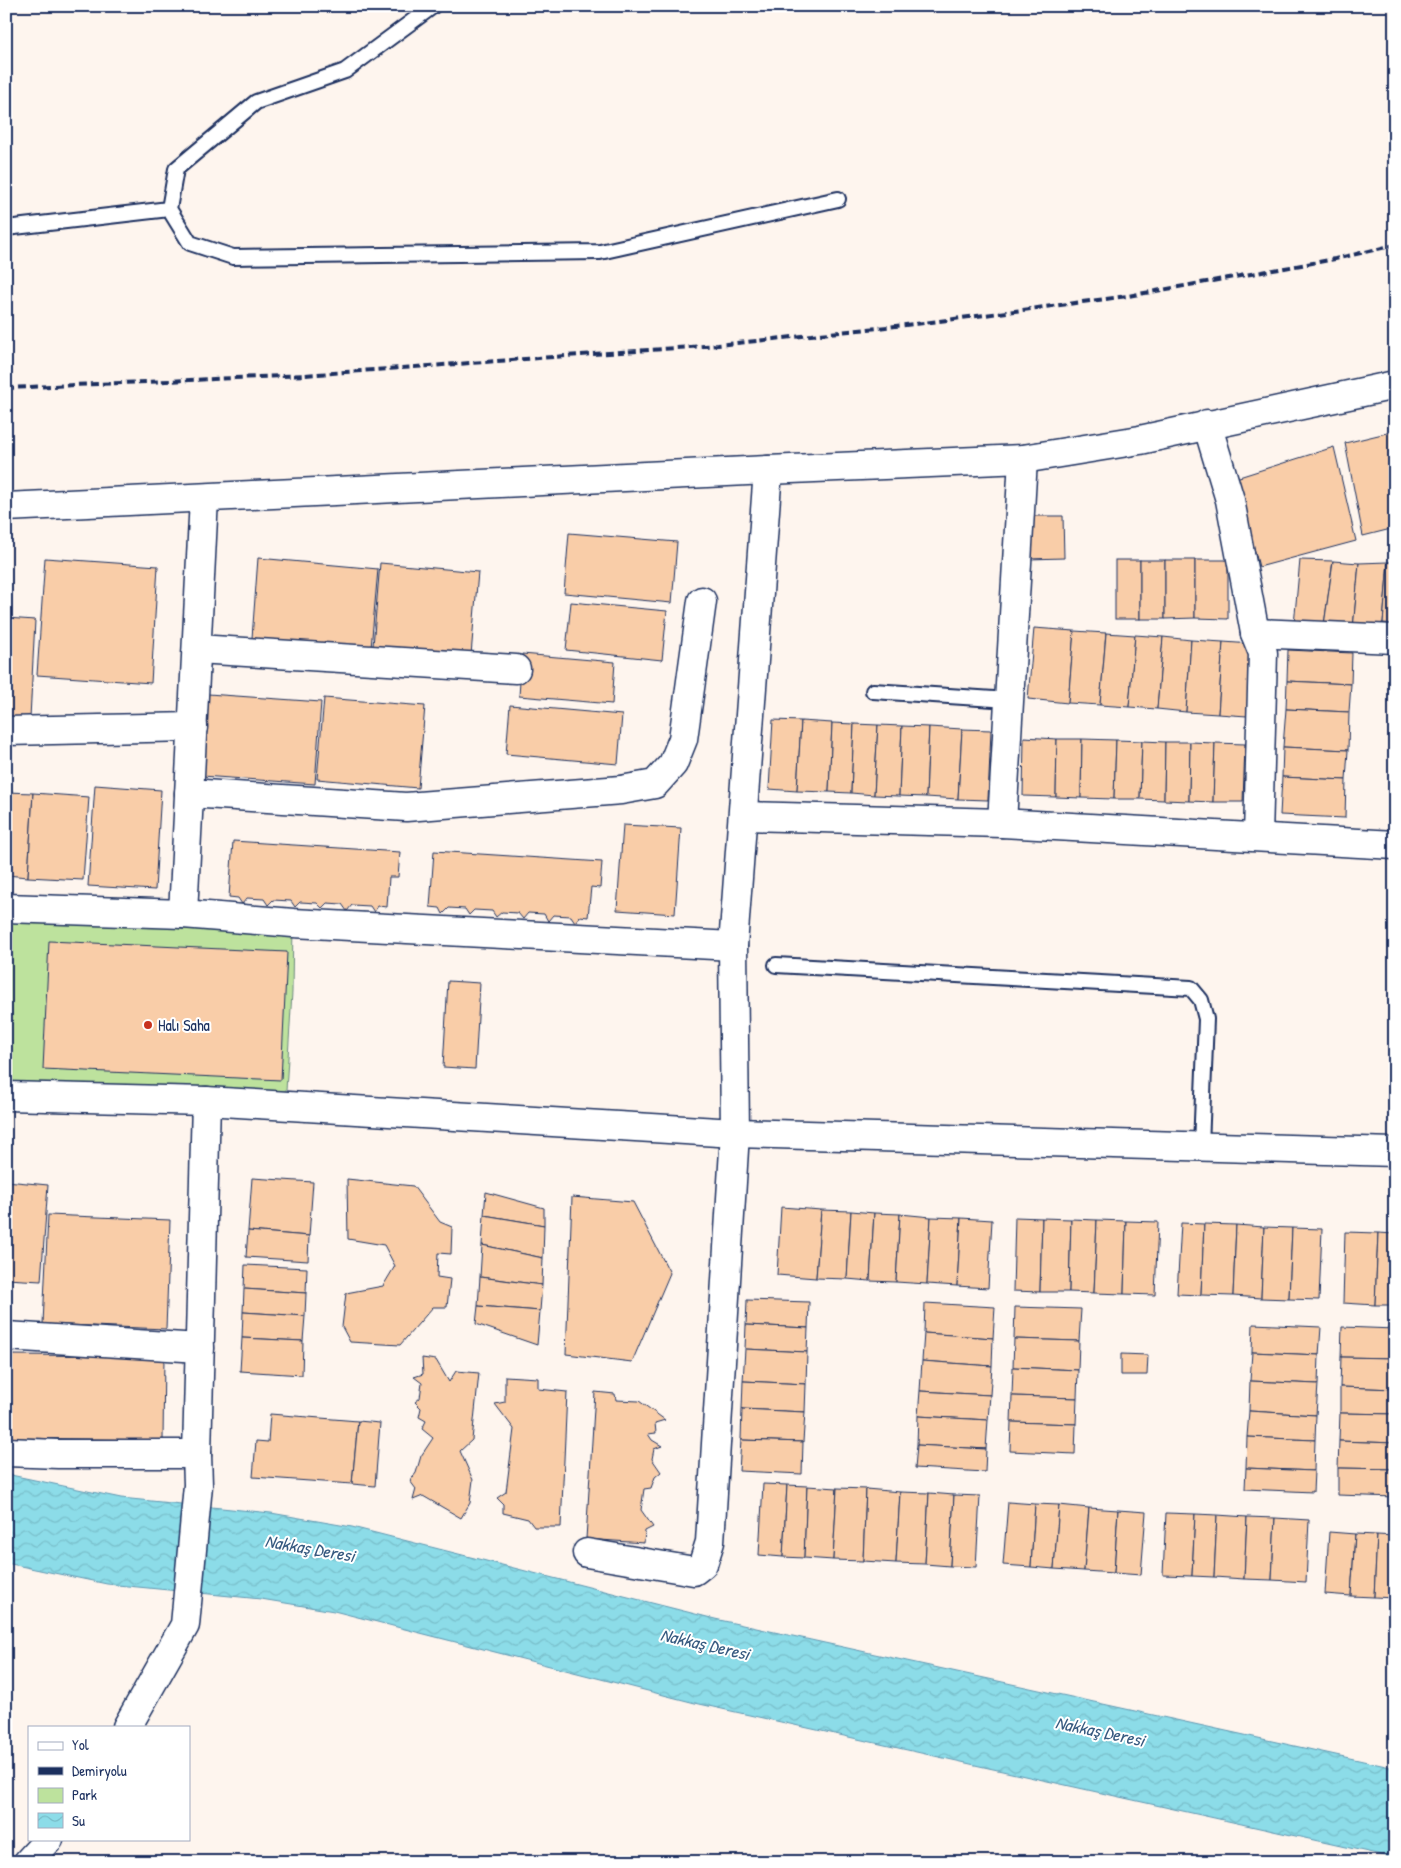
<svg xmlns="http://www.w3.org/2000/svg" width="1401" height="1868" font-family="'Patrick Hand',sans-serif">
	<style>
		.green { fill: #bde29d; stroke: #6c887e }
		.water { fill: url(#water-waves); stroke: #5f97b1 }
		.building { fill: #f9cda8; stroke: #1b2f5e }
		.lines { fill: none; stroke-linecap: round; stroke-linejoin: round }
		.service-casing { stroke: #1b2f5e; stroke-width: 18 }
		.minor-casing { stroke: #1b2f5e; stroke-width: 31 }
		.service { stroke: #fff; stroke-width: 14 }
		.minor { stroke: #fff; stroke-width: 28 }
		.rail { stroke: #1b2f5e; stroke-width: 4; stroke-dasharray: 8 4; stroke-linecap: butt }
		.poi-dot { fill: #c8321e; stroke: #fff; stroke-width: 2 }
		.labels { text-anchor: middle; dominant-baseline: central; stroke-width: 4; stroke-linejoin: round; paint-order: stroke }
		.poi-label { font-size: 16px; fill: #1b2f5e; stroke: #fff; text-anchor: start }
		.water-label { font-size: 18px; font-style: italic; fill: #375a80; stroke: #fff }
	</style>
	<defs>
		<pattern id="water-waves" width="16" height="10" patternUnits="userSpaceOnUse" patternTransform="scale(1.25)"><rect width="16" height="10" fill="#8cdce8"/><path d="M0 5q4-4 8 0t8 0" fill="none" stroke="#78bdc9"/></pattern>
	</defs>
	<rect width="100%" height="100%" fill="#fef5ee"/>
	<filter id="ink" filterUnits="userSpaceOnUse"><feTurbulence type="fractalNoise" baseFrequency=".02" numOctaves="2"/><feDisplacementMap in="SourceGraphic" scale="10" xChannelSelector="R" yChannelSelector="G"/><feConvolveMatrix kernelMatrix="1 2 1 2 8 2 1 2 1" color-interpolation-filters="sRGB"/></filter>
	<g filter="url(#ink)">
		<polygon class="green" points="6,908 293,923 292,992 286,1091 218,1093 6,1085"/>
		<polygon class="water" points="6,1474 121,1498 271,1513 352,1527 715,1619 1395,1768 1395,1858 695,1703 334,1611 261,1599 107,1584 6,1563"/>
		<g class="building">
			<polygon points="1395,431 1395,528 1363,536 1345,443"/>
			<polygon points="1334,447 1356,541 1259,567 1236,478"/>
			<polygon points="1028,516 1063,516 1064,558 1029,559"/>
			<polygon points="569,533 677,542 672,603 564,593"/>
			<polygon points="45,558 158,566 151,683 37,675"/>
			<polygon points="258,558 378,569 371,648 252,638"/>
			<rect x="1115" y="560" width="25" height="59"/>
			<rect x="1140" y="560" width="25" height="59"/>
			<polygon points="1165,560 1195,560 1195,618 1165,619"/>
			<polygon points="1195,560 1228,560 1228,619 1195,618"/>
			<polygon points="1300,560 1333,561 1324,625 1294,625"/>
			<polygon points="1333,561 1359,563 1353,629 1324,625"/>
			<polygon points="1388,562 1383,623 1353,629 1359,563"/>
			<polygon points="1388,562 1395,562 1395,624 1383,623"/>
			<polygon points="380,563 478,572 471,655 373,646"/>
			<polygon points="571,602 667,611 662,660 566,650"/>
			<polygon points="6,618 35,620 30,718 6,717"/>
			<polygon points="1034,628 1074,631 1068,703 1028,699"/>
			<polygon points="1074,631 1106,633 1100,705 1068,703"/>
			<polygon points="1106,633 1135,635 1129,707 1100,705"/>
			<polygon points="1135,635 1163,637 1157,709 1129,707"/>
			<polygon points="1163,637 1191,640 1186,712 1157,709"/>
			<polygon points="1191,640 1223,642 1218,714 1186,712"/>
			<polygon points="1223,642 1252,644 1247,716 1218,714"/>
			<polygon points="1288,650 1352,653 1351,684 1287,681"/>
			<polygon points="522,654 615,662 612,704 519,696"/>
			<polygon points="1287,681 1351,684 1349,712 1286,709"/>
			<polygon points="208,694 321,702 315,784 202,776"/>
			<polygon points="324,698 425,706 418,788 317,779"/>
			<polygon points="510,705 622,715 618,764 506,754"/>
			<polygon points="1286,709 1349,712 1348,750 1283,747"/>
			<polygon points="773,720 801,721 797,791 769,789"/>
			<polygon points="801,721 832,723 829,792 797,791"/>
			<polygon points="832,723 854,724 851,793 829,792"/>
			<polygon points="854,724 878,725 874,795 851,793"/>
			<polygon points="878,725 902,726 899,796 874,795"/>
			<polygon points="902,726 929,727 926,797 899,796"/>
			<polygon points="929,727 962,729 958,799 926,797"/>
			<polygon points="962,729 991,730 988,800 958,799"/>
			<polygon points="1024,737 1057,739 1056,797 1023,796"/>
			<polygon points="1057,739 1082,739 1081,798 1056,797"/>
			<polygon points="1082,739 1116,740 1114,799 1081,798"/>
			<polygon points="1116,740 1142,741 1140,799 1114,799"/>
			<polygon points="1142,741 1165,742 1164,800 1140,799"/>
			<polygon points="1165,742 1190,742 1189,801 1164,800"/>
			<polygon points="1190,742 1215,743 1213,802 1189,801"/>
			<polygon points="1215,743 1245,744 1243,802 1213,802"/>
			<polygon points="1283,747 1348,750 1346,780 1282,777"/>
			<polygon points="1282,777 1346,780 1345,818 1280,815"/>
			<polygon points="95,785 161,790 155,890 88,886"/>
			<polygon points="6,792 33,793 28,877 6,875"/>
			<polygon points="33,793 89,797 83,880 28,877"/>
			<polygon points="623,825 681,828 675,914 617,910"/>
			<polygon points="233,841 400,852 398,877 389,877 387,907 378,906 374,912 370,906 352,905 347,911 342,904 327,903 322,908 317,903 300,902 295,907 291,901 273,900 268,905 264,899 247,898 242,904 238,898 229,897"/>
			<polygon points="434,851 602,862 600,888 591,887 588,917 580,916 575,922 571,916 553,915 548,921 544,914 528,913 523,919 518,913 502,912 496,917 492,911 474,910 469,915 465,909 449,908 443,914 440,908 430,907"/>
			<polygon points="49,941 287,952 281,1080 43,1069"/>
			<polygon points="448,981 480,983 475,1069 443,1067"/>
			<polygon points="252,1178 313,1182 309,1236 248,1231"/>
			<polygon points="347,1179 413,1186 440,1222 452,1227 451,1254 438,1253 437,1277 450,1279 447,1307 433,1307 400,1345 350,1342 342,1327 346,1293 383,1286 395,1266 384,1245 348,1239"/>
			<polygon points="6,1181 48,1185 41,1281 6,1279"/>
			<polygon points="486,1192 544,1208 544,1225 484,1215"/>
			<polygon points="572,1197 633,1202 670,1273 632,1362 566,1354"/>
			<polygon points="781,1207 821,1210 816,1278 777,1275"/>
			<polygon points="821,1210 851,1211 847,1279 816,1278"/>
			<polygon points="851,1211 874,1213 870,1281 847,1279"/>
			<polygon points="874,1213 900,1214 896,1282 870,1281"/>
			<polygon points="900,1214 931,1217 927,1284 896,1282"/>
			<polygon points="48,1215 170,1220 166,1329 43,1324"/>
			<polygon points="484,1215 544,1225 543,1258 482,1245"/>
			<polygon points="931,1217 961,1218 957,1286 927,1284"/>
			<polygon points="1015,1217 1042,1218 1040,1292 1013,1291"/>
			<polygon points="961,1218 992,1220 988,1288 957,1286"/>
			<polygon points="1042,1218 1071,1219 1069,1292 1040,1292"/>
			<polygon points="1071,1219 1097,1220 1094,1293 1069,1292"/>
			<polygon points="1097,1220 1126,1221 1124,1294 1094,1293"/>
			<polygon points="1126,1221 1158,1222 1155,1295 1124,1294"/>
			<polygon points="1181,1223 1204,1224 1201,1295 1177,1294"/>
			<polygon points="1204,1224 1236,1225 1233,1296 1201,1295"/>
			<polygon points="1236,1225 1264,1227 1261,1298 1233,1296"/>
			<polygon points="1264,1227 1292,1228 1289,1299 1261,1298"/>
			<polygon points="1292,1228 1322,1229 1319,1300 1289,1299"/>
			<polygon points="248,1231 309,1236 308,1261 246,1257"/>
			<polygon points="1345,1232 1378,1233 1375,1305 1343,1303"/>
			<polygon points="1378,1233 1395,1234 1395,1305 1375,1305"/>
			<polygon points="482,1245 543,1258 542,1285 480,1277"/>
			<polygon points="245,1265 307,1268 306,1293 244,1289"/>
			<polygon points="480,1277 542,1285 540,1311 478,1306"/>
			<polygon points="244,1289 306,1293 305,1316 243,1312"/>
			<polygon points="747,1300 809,1302 808,1328 746,1325"/>
			<polygon points="925,1303 995,1307 993,1338 924,1333"/>
			<polygon points="478,1306 540,1311 537,1345 476,1324"/>
			<polygon points="1015,1307 1081,1309 1079,1341 1014,1339"/>
			<polygon points="243,1312 305,1316 303,1341 242,1338"/>
			<polygon points="1253,1324 1321,1327 1319,1355 1252,1352"/>
			<polygon points="746,1325 808,1328 807,1352 745,1349"/>
			<polygon points="1342,1327 1395,1329 1395,1358 1341,1357"/>
			<polygon points="924,1333 993,1338 992,1366 922,1361"/>
			<polygon points="242,1338 303,1341 302,1375 240,1371"/>
			<polygon points="1014,1339 1079,1341 1078,1370 1013,1367"/>
			<polygon points="745,1349 807,1352 806,1384 743,1381"/>
			<polygon points="1252,1352 1319,1355 1318,1384 1250,1381"/>
			<polygon points="1121,1354 1148,1355 1147,1375 1121,1375"/>
			<polygon points="6,1355 164,1356 163,1440 6,1438"/>
			<polygon points="1341,1357 1395,1358 1395,1389 1340,1387"/>
			<polygon points="422,1358 436,1360 449,1382 456,1371 479,1373 472,1440 460,1451 473,1480 470,1503 461,1518 423,1496 413,1500 416,1489 410,1481 416,1473 421,1456 433,1438 422,1429 426,1421 419,1417 421,1408 415,1402 420,1398 422,1383 414,1377 423,1374"/>
			<polygon points="922,1361 992,1366 990,1395 920,1391"/>
			<polygon points="1013,1367 1078,1370 1077,1398 1012,1396"/>
			<polygon points="505,1376 538,1378 538,1389 567,1392 561,1527 534,1527 528,1519 503,1513 503,1504 497,1498 506,1492 514,1429 495,1404 505,1402"/>
			<polygon points="743,1381 806,1384 805,1412 742,1409"/>
			<polygon points="1250,1381 1318,1384 1316,1415 1249,1411"/>
			<polygon points="1340,1387 1395,1389 1395,1414 1340,1413"/>
			<polygon points="920,1391 990,1395 988,1420 918,1416"/>
			<polygon points="595,1392 615,1394 616,1400 639,1401 665,1420 655,1423 656,1433 648,1434 652,1440 662,1446 654,1449 652,1459 661,1472 655,1477 651,1488 644,1489 641,1510 653,1527 645,1531 644,1543 586,1539"/>
			<polygon points="1012,1396 1077,1398 1076,1424 1011,1422"/>
			<polygon points="742,1409 805,1412 803,1442 741,1440"/>
			<polygon points="1249,1411 1316,1415 1315,1440 1247,1437"/>
			<polygon points="1340,1413 1395,1414 1395,1443 1339,1441"/>
			<polygon points="270,1414 358,1421 352,1484 253,1477 256,1441 268,1442"/>
			<polygon points="918,1416 988,1420 986,1449 917,1445"/>
			<polygon points="358,1421 380,1423 375,1486 352,1484"/>
			<polygon points="1011,1422 1076,1424 1075,1454 1010,1451"/>
			<polygon points="1247,1437 1315,1440 1314,1471 1246,1468"/>
			<polygon points="741,1440 803,1442 802,1474 739,1471"/>
			<polygon points="1339,1441 1395,1443 1395,1469 1338,1468"/>
			<polygon points="917,1445 986,1449 985,1472 915,1468"/>
			<polygon points="1246,1468 1314,1471 1313,1492 1245,1489"/>
			<polygon points="1338,1468 1395,1469 1395,1497 1338,1495"/>
			<polygon points="763,1484 787,1485 783,1557 759,1555"/>
			<polygon points="787,1485 807,1486 804,1558 783,1557"/>
			<polygon points="807,1486 837,1488 833,1560 804,1558"/>
			<polygon points="837,1488 866,1489 863,1561 833,1560"/>
			<polygon points="866,1489 900,1492 896,1563 863,1561"/>
			<polygon points="900,1492 929,1493 925,1564 896,1563"/>
			<polygon points="929,1493 954,1495 950,1566 925,1564"/>
			<polygon points="954,1495 980,1496 976,1567 950,1566"/>
			<polygon points="1008,1502 1035,1504 1031,1567 1003,1565"/>
			<polygon points="1035,1504 1059,1505 1054,1569 1031,1567"/>
			<polygon points="1059,1505 1089,1508 1084,1571 1054,1569"/>
			<polygon points="1089,1508 1118,1510 1114,1573 1084,1571"/>
			<polygon points="1118,1510 1146,1512 1141,1575 1114,1573"/>
			<polygon points="1166,1513 1195,1514 1192,1576 1163,1575"/>
			<polygon points="1195,1514 1217,1515 1214,1577 1192,1576"/>
			<polygon points="1217,1515 1247,1517 1244,1579 1214,1577"/>
			<polygon points="1247,1517 1275,1518 1272,1580 1244,1579"/>
			<polygon points="1275,1518 1309,1520 1306,1582 1272,1580"/>
			<polygon points="1329,1532 1355,1534 1351,1596 1325,1594"/>
			<polygon points="1355,1534 1377,1535 1374,1597 1351,1596"/>
			<polygon points="1377,1535 1395,1536 1395,1598 1374,1597"/>
			<polygon points="6,1624 11,1626 6,1649"/>
		</g>
		<g class="lines">
			<g class="service-casing">
				<g id="service">
					<polyline points="433,6 345,71 256,102 176,169 169,209 190,243 233,257 600,252 838,199"/>
					<polyline points="6,228 169,209"/>
					<polyline points="873,691 1009,700"/>
					<polyline points="776,965 1191,988 1201,1000 1206,1019 1201,1146"/>
				</g>
			</g>
			<g class="minor-casing">
				<g id="minor">
					<polyline points="1207,424 1230,500 1255,633 1263,653 1258,836"/>
					<polyline points="6,507 768,470 1023,459 1140,440 1395,385"/>
					<polyline points="1255,633 1395,639"/>
					<polyline points="197,649 516,669"/>
					<polyline points="6,731 193,727"/>
					<polyline points="189,793 406,807 621,790 655,784 673,764 683,739 702,601"/>
					<polyline points="744,816 1002,823 1395,845"/>
					<polyline points="1002,823 1023,459"/>
					<polyline points="6,908 183,914 293,923 733,946"/>
					<polyline points="183,914 204,498"/>
					<polyline points="6,1096 206,1101 735,1133 1395,1152"/>
					<polyline points="6,1336 200,1348"/>
					<polyline points="6,1452 58,1454 197,1454"/>
					<polyline points="587,1553 694,1571 703,1564 710,1542 735,1133 733,946 768,470"/>
					<polyline points="127,1727 185,1625 198,1485 197,1454 206,1101"/>
					<polyline points="28,1862 49,1839"/>
				</g>
			</g>
			<use href="#service" class="service"/>
			<use href="#minor" class="minor"/>
			<polyline class="rail" points="6,388 305,375 718,345 924,323 1128,296 1335,259 1395,245"/>
		</g>
	</g>
	<circle class="poi-dot" cx="148" cy="1025" r="5"/>
	<g class="labels">
		<g class="poi-label">
			<text x="158" y="1025">Halı Saha</text>
		</g>
		<g class="water-label">
			<text transform="translate(310 1548) rotate(10)">Nakkaş Deresi</text>
			<text transform="translate(705 1644) rotate(13)">Nakkaş Deresi</text>
			<text transform="translate(1100 1731) rotate(12)">Nakkaş Deresi</text>
		</g>
	</g>
	<rect width="1401" height="1868" fill="none" stroke="#fff" stroke-width="25"/>
	<rect x="12" y="12" width="1376" height="1843" fill="none" stroke="#1b2f5e" stroke-width="2" filter="url(#ink)"/>
	<rect x="28" y="1726" width="162" height="115" fill="#ffffff" stroke="#a4acbf"/>
	<rect x="38" y="1742" width="25" height="8" fill="#ffffff" stroke="#a4acbf"/>
	<text x="72" y="1750" font-size="15" fill="#1b2f5e">Yol</text>
	<rect x="38" y="1767" width="25" height="8" fill="#1b2f5e" stroke="#a4acbf"/>
	<text x="72" y="1776" font-size="15" fill="#1b2f5e">Demiryolu</text>
	<rect x="38" y="1788" width="25" height="15" fill="#bde29d" stroke="#a4acbf"/>
	<text x="72" y="1800" font-size="15" fill="#1b2f5e">Park</text>
	<rect x="38" y="1813" width="25" height="15" fill="url(#water-waves)" stroke="#a4acbf"/>
	<text x="72" y="1826" font-size="15" fill="#1b2f5e">Su</text>
</svg>
